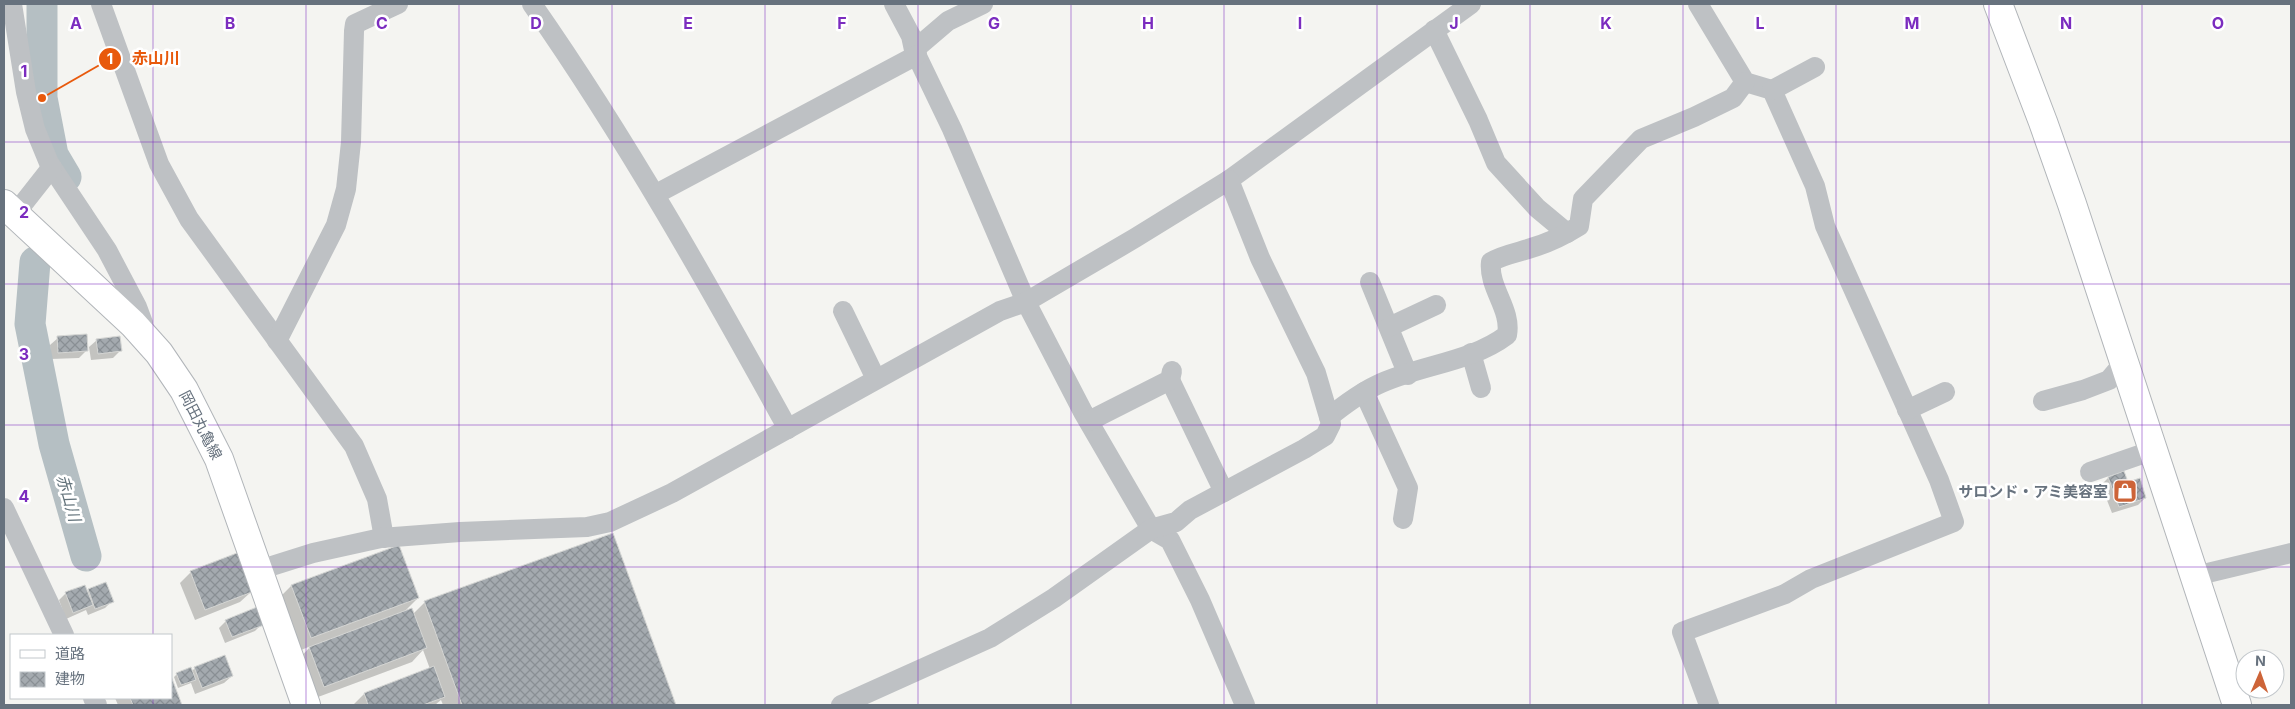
<svg xmlns="http://www.w3.org/2000/svg" width="2295" height="709" font-family="Inter,'Noto Sans JP',sans-serif">
	<style>
		.shadow { fill: #0003 }
		.lines { fill: none; stroke-linecap: round; stroke-linejoin: round }
		.river { stroke: #b5bfc3; stroke-width: 31 }
		.building { fill: url(#building-cross-hatch); stroke: #d5d6d4 }
		.secondary-casing { stroke: #b1b5b9; stroke-width: 30 }
		.street { stroke: #bec1c4; stroke-width: 20 }
		.secondary { stroke: #fff; stroke-width: 28 }
		.grid { fill: none; stroke: #7b2cbf; stroke-width: 1; stroke-opacity: 0.55 }
		.labels { text-anchor: middle; dominant-baseline: central; stroke-width: 5; stroke-linejoin: round; paint-order: stroke }
		.street-label { font-size: 15px; fill: #67727e; stroke: #fff }
		.poi-label { font-size: 15px; font-weight: bold; fill: #67727e; stroke: #fff; text-anchor: end }
		.water-label { font-size: 16px; font-style: italic; fill: #63737b; stroke: #fff }
		.grid-label { font-size: 16px; text-anchor: middle; font-weight: bold; fill: #7b2cbf; stroke: #fff; stroke-width: 5; stroke-linejoin: round; paint-order: stroke }
		.leader { fill: none; stroke: #e8590c; stroke-width: 2 }
		.callout-dot { fill: #e8590c; stroke: #fff; stroke-width: 2 }
		.mark-label { font-size: 15px; text-anchor: middle; font-weight: bold; fill: #fff }
		.callout-label { font-size: 16px; text-anchor: middle; font-weight: bold; fill: #e8590c; stroke: #fff; stroke-width: 5; stroke-linejoin: round; paint-order: stroke }
	</style>
	<defs>
		<pattern id="building-cross-hatch" width="8" height="8" patternUnits="userSpaceOnUse" patternTransform="scale(1.25)"><rect width="8" height="8" fill="#a4aaaf"/><path d="M0 0l8 8M0 8l8-8" fill="none" stroke="#898f94"/></pattern>
	</defs>
	<rect width="100%" height="100%" fill="#f4f4f1"/>
	<g class="shadow">
		<polygon points="58,338 86,351 79,358 51,359 50,345"/>
		<polygon points="97,340 120,351 113,358 91,360 89,347"/>
		<polygon points="2124,473 2128,483 2145,498 2138,505 2112,513 2101,485 2108,478"/>
		<polygon points="613,534 675,705 443,705 441,700 435,705 353,705 364,694 430,669 423,650 412,662 310,700 296,662 311,646 296,652 277,600 291,586 398,546 418,598 402,614 413,614 425,602"/>
		<polygon points="191,572 251,592 240,602 195,620 180,583"/>
		<polygon points="89,590 112,601 105,608 88,615 86,610 66,619 59,600 66,593 86,593"/>
		<polygon points="226,621 262,624 255,631 225,643 219,628"/>
		<polygon points="195,668 232,676 224,683 195,694 191,683 178,688 174,677 177,674 191,672"/>
		<polygon points="171,680 181,705 118,705 115,698 171,698"/>
	</g>
	<g class="lines">
		<g class="river">
			<polyline points="42,4 42,98 53,155 66,177"/>
			<polyline points="35,262 30,324 54,444 86,556"/>
		</g>
	</g>
	<g class="building">
		<polygon points="87,334 88,351 58,353 57,336"/>
		<polygon points="120,336 122,351 98,354 96,339"/>
		<polygon points="2124,471 2128,482 2140,478 2146,498 2119,507 2108,477"/>
		<polygon points="613,533 676,705 462,705 424,601"/>
		<polygon points="399,545 419,598 311,638 291,585"/>
		<polygon points="237,553 252,592 205,610 190,571"/>
		<polygon points="106,582 114,602 95,609 88,589"/>
		<polygon points="85,585 93,605 73,613 65,592"/>
		<polygon points="257,607 264,625 232,637 225,620"/>
		<polygon points="412,608 427,648 324,687 309,647"/>
		<polygon points="225,655 233,676 202,688 194,667"/>
		<polygon points="434,666 445,697 423,705 368,705 364,693"/>
		<polygon points="191,667 196,680 181,685 176,673"/>
		<polygon points="171,676 182,705 133,705 130,698 171,698"/>
	</g>
	<g class="lines">
		<g class="secondary-casing">
			<g id="secondary">
				<polyline points="1998,4 2043,122 2072,204 2237,705"/>
				<polyline points="4,204 133,324 159,353 184,390 219,459 306,705"/>
			</g>
		</g>
		<g class="street">
			<polyline points="12,4 26,92 35,129 49,163 107,250 137,307 143,323 144,336"/>
			<polyline points="101,4 159,164 189,219 354,446 377,499 384,538"/>
			<path d="M532,4C627,140 708,284 788,429"/>
			<polyline points="894,4 911,36 914,50 952,129 1026,302 1083,412 1151,529 1170,540 1200,600 1245,705"/>
			<polyline points="1698,4 1745,82 1772,90 1815,186 1825,226 1939,480 1954,522 1811,579 1785,594 1682,632 1709,705"/>
			<polyline points="1434,30 1478,120 1496,163 1537,208 1567,233"/>
			<polyline points="914,50 948,21 983,4"/>
			<polyline points="1772,90 1815,67"/>
			<polyline points="656,194 917,55"/>
			<polyline points="15,214 52,167"/>
			<polyline points="1370,282 1408,375"/>
			<polyline points="843,311 876,379"/>
			<polyline points="1389,327 1436,305"/>
			<polyline points="277,341 336,225 346,189 351,142 354,31 355,24 398,4"/>
			<polyline points="1471,353 1481,388"/>
			<polyline points="1170,380 1224,492"/>
			<polyline points="1364,392 1408,488 1403,519"/>
			<polyline points="2043,401 2083,390 2109,380 2125,361"/>
			<polyline points="1907,410 1945,392"/>
			<path d="M1329,417C1344,405 1360,393 1377,385C1418,365 1470,363 1507,335C1512,309 1488,288 1491,262C1502,255 1516,253 1528,249C1546,244 1563,236 1579,226L1583,199L1641,139L1694,117L1733,98L1745,82"/>
			<polyline points="1089,421 1170,380 1172,371"/>
			<polyline points="2090,472 2154,450"/>
			<polyline points="4,508 64,635"/>
			<polyline points="259,570 313,553 381,538 460,532 587,527 610,522 672,493 1000,311 1026,302 1135,238 1229,180 1471,4"/>
			<polyline points="2195,576 2291,553"/>
			<polyline points="93,698 97,705"/>
			<polyline points="841,705 990,638 1054,598 1151,529 1176,522 1190,510 1304,449 1325,436 1331,424 1316,373 1260,258 1229,180"/>
		</g>
		<use href="#secondary" class="secondary"/>
	</g>
	<path class="grid" d="M153,4V635M306,4V705M459,4V705M612,4V705M765,4V705M918,4V705M1071,4V705M1224,4V705M1377,4V705M1530,4V705M1683,4V705M1836,4V705M1989,4V705M2142,4V705M4,142H2291M4,284H2291M4,425H2291M4,567H2291M153,698V705"/>
	<defs>
		<g id="shop-square" transform="scale(1.25)"><rect x="-9" y="-9" width="18" height="18" rx="4" fill="#cd6438" stroke="#fff"/><path d="M-5-2.5h2.3a2.7 3.5 0 0 1 5.4 0H5L5.5 6h-11ZM-1.5-2.5h3a1.5 2.3 0 0 0-3 0Z" fill="#fff"/></g>
	</defs>
	<g fill-rule="evenodd">
		<use href="#shop-square" x="2125" y="491"/>
	</g>
	<g class="labels">
		<g class="street-label">
			<text transform="translate(201 425) rotate(63)">岡田丸亀線</text>
		</g>
		<g class="poi-label">
			<text x="2108" y="491">サロンド・アミ美容室</text>
		</g>
		<g class="water-label">
			<text transform="translate(69 498) rotate(74)">赤山川</text>
		</g>
	</g>
	<g class="grid-label">
		<text x="76" y="29">A</text>
		<text x="230" y="29">B</text>
		<text x="382" y="29">C</text>
		<text x="536" y="29">D</text>
		<text x="688" y="29">E</text>
		<text x="842" y="29">F</text>
		<text x="994" y="29">G</text>
		<text x="1148" y="29">H</text>
		<text x="1300" y="29">I</text>
		<text x="1454" y="29">J</text>
		<text x="1606" y="29">K</text>
		<text x="1760" y="29">L</text>
		<text x="1912" y="29">M</text>
		<text x="2066" y="29">N</text>
		<text x="2218" y="29">O</text>
		<text x="24" y="77">1</text>
		<text x="24" y="218">2</text>
		<text x="24" y="360">3</text>
		<text x="24" y="502">4</text>
	</g>
	<path class="leader" d="M42 98L110 59"/>
	<g class="callout-dot">
		<circle cx="42" cy="98" r="5"/>
		<circle cx="110" cy="59" r="12"/>
	</g>
	<g class="mark-label">
		<text x="110" y="64">1</text>
	</g>
	<g class="callout-label">
		<text x="156" y="64">赤山川</text>
	</g>
	<rect width="2295" height="709" fill="none" stroke="#67727e" stroke-width="10"/>
	<rect x="10" y="634" width="162" height="65" fill="#ffffff" stroke="#c2c7cb"/>
	<rect x="20" y="650" width="25" height="8" fill="#ffffff" stroke="#c2c7cb"/>
	<text x="55" y="659" font-size="15" fill="#67727e">道路</text>
	<rect x="20" y="672" width="25" height="15" fill="url(#building-cross-hatch)" stroke="#c2c7cb"/>
	<text x="55" y="684" font-size="15" fill="#67727e">建物</text>
	<g transform="translate(2260 674) rotate(2)"><circle r="24" fill="#ffffff" stroke="#c2c7cb"/>
	<path d="M0-4L9 19L0 12L-9 19Z" fill="#cd6438"/>
	<text y="-8" font-size="14" font-weight="bold" text-anchor="middle" fill="#67727e">N</text>
	</g>
</svg>
